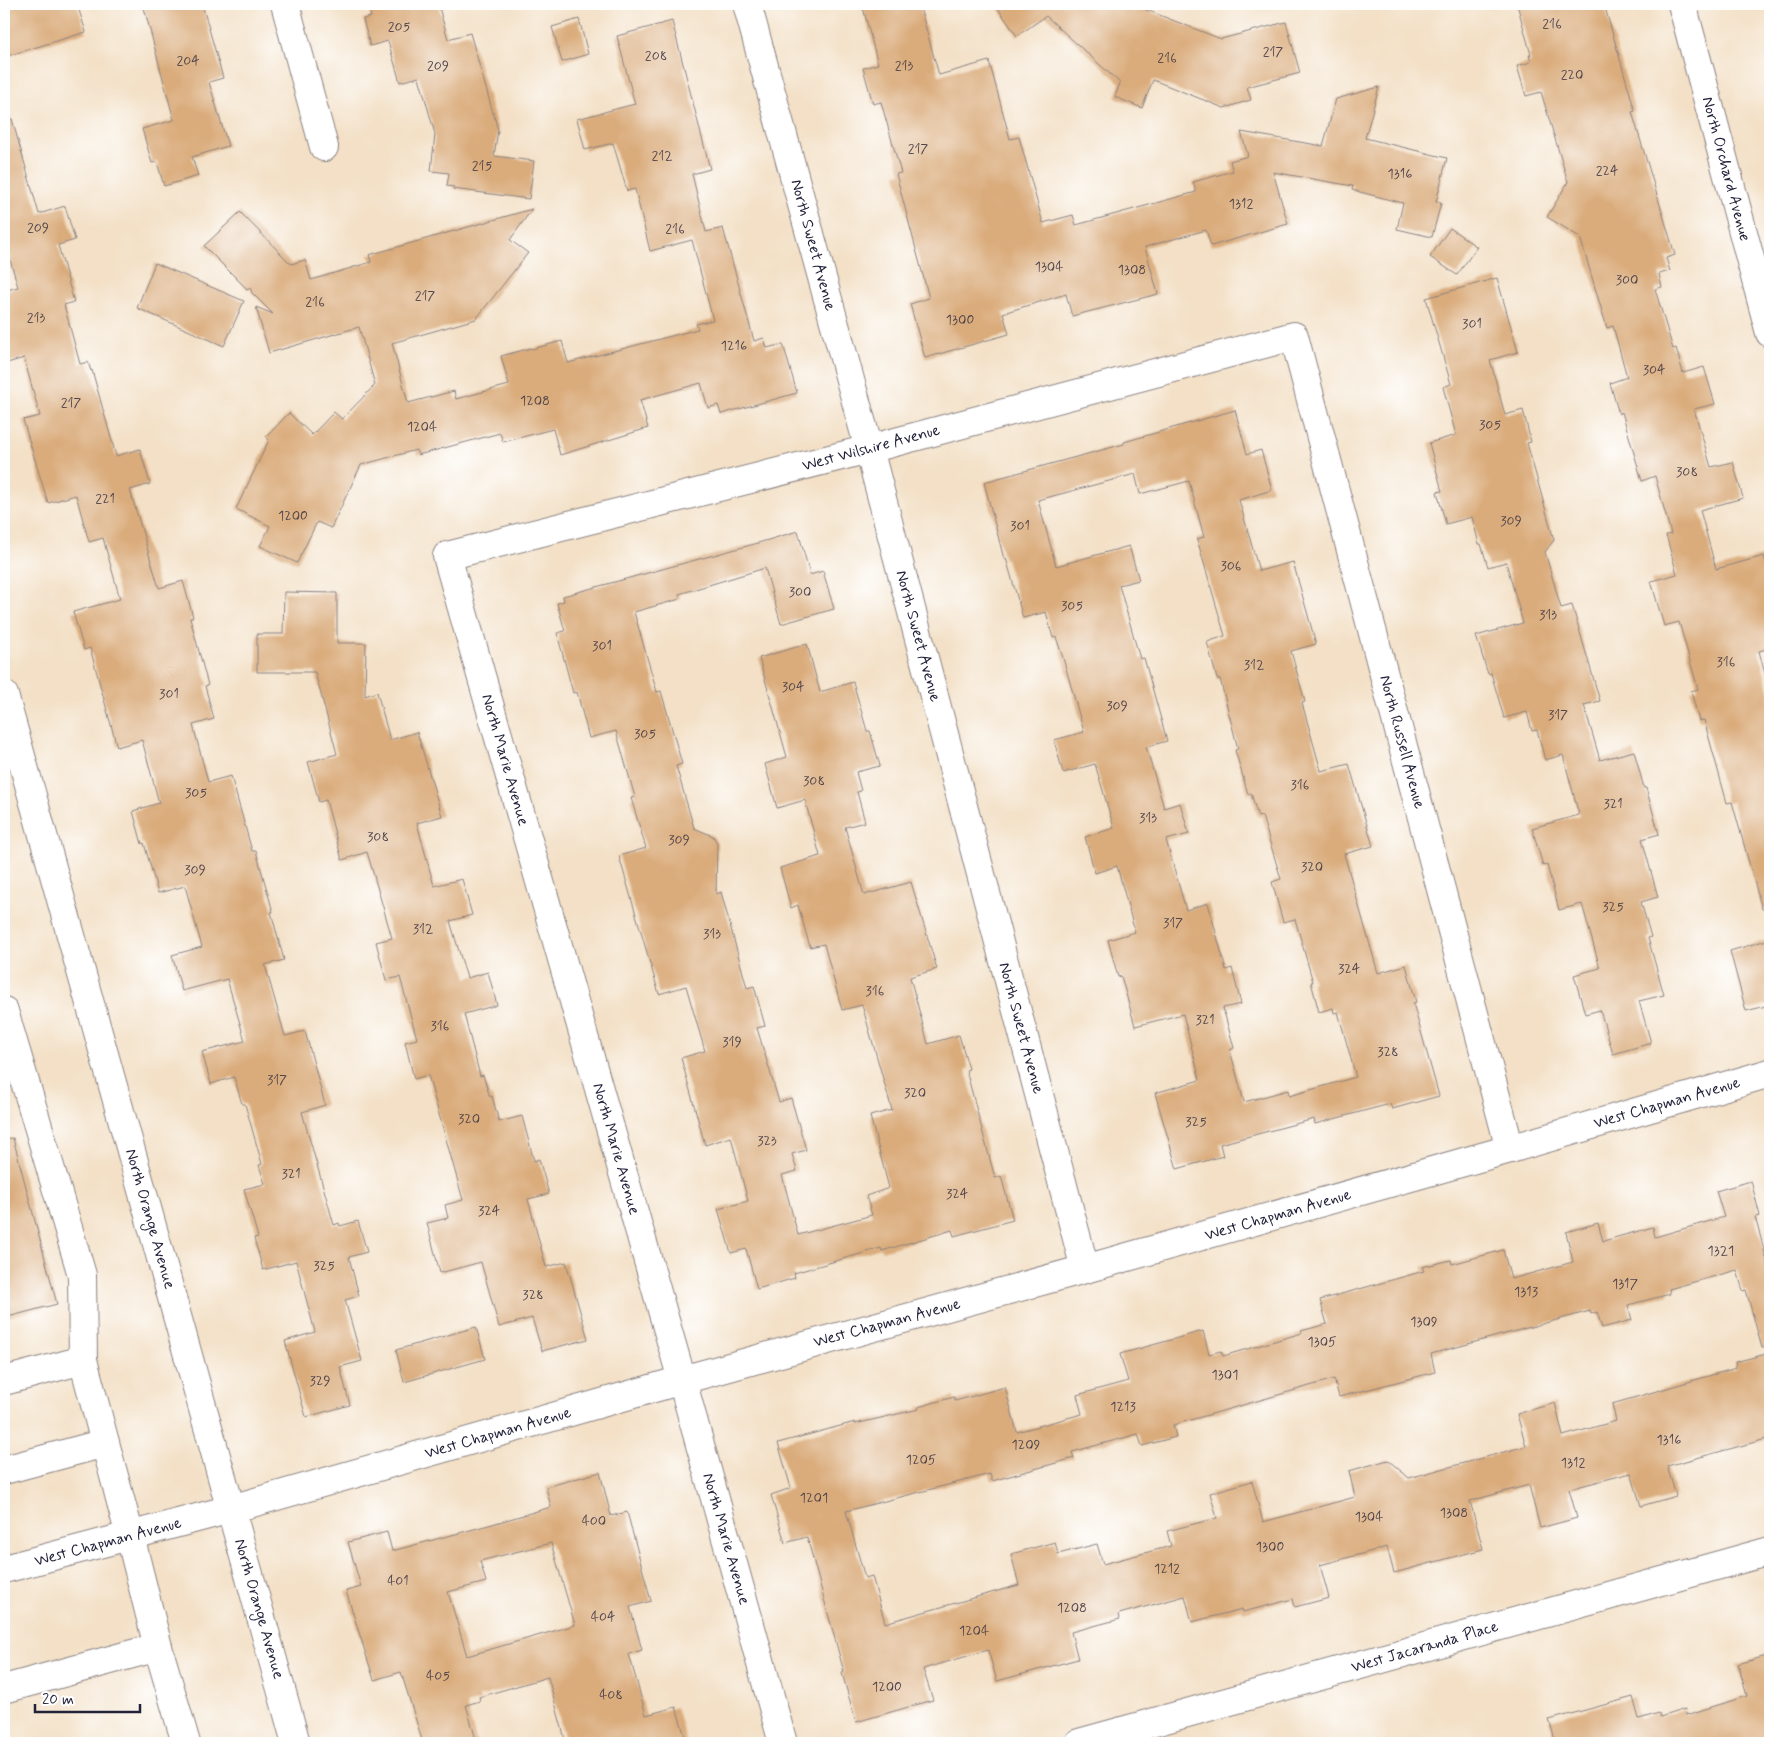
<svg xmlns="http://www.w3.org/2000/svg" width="1774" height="1747" font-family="Mynerve,sans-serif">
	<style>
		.building { fill: #daac7b; fill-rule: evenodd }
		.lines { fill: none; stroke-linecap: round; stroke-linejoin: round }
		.minor-casing { stroke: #8a8180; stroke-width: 30 }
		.minor { stroke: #fff; stroke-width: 28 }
		.labels { text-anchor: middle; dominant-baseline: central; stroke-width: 4.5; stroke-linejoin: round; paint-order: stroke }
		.number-label { font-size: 14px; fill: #50444b }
		.street-label { font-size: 16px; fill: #22223b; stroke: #fff }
	</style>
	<rect width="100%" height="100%" fill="#fff"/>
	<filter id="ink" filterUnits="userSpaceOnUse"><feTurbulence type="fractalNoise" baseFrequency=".02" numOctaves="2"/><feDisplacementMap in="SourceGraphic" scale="10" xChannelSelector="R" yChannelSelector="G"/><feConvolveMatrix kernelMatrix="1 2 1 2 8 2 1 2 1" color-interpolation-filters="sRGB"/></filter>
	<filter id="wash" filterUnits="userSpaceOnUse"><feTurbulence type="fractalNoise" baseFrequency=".0096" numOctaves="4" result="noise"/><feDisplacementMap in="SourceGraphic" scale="20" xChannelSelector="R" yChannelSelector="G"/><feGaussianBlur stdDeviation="1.12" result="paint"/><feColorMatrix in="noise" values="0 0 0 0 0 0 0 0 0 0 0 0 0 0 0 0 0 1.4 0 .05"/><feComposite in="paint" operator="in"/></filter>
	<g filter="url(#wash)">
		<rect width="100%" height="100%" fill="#f3e0c6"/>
		<g id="blocks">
			<g class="building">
				<polygon points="4,4 77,4 86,32 4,57"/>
				<polygon points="143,4 202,4 223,78 209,82 228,146 192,157 198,176 164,186 157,162 152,163 142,129 174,120"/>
				<polygon points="367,4 438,4 448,39 470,33 498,130 494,156 534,161 529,199 453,189 454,187 447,186 449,173 431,171 435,134 419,77 400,82 388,41 370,46 363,19 371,17"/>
				<polygon points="862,4 919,4 939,75 989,61 1010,139 1019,137 1043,223 1073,215 1076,225 1196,192 1193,182 1233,171 1230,161 1248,156 1241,132 1323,146 1336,99 1379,87 1365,138 1447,158 1436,202 1441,203 1432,237 1397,229 1403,203 1352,190 1353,186 1273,172 1288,224 1211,246 1206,230 1145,247 1158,294 1072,316 1066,294 1003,313 1009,334 925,358 910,304 929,298 896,174 901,173 881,102 873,104 863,68 878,64"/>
				<polygon points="995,4 1131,4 1221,39 1286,22 1300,73 1247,87 1251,100 1224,108 1153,80 1142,108 1115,97 1120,83 1046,16 1017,36"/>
				<polygon points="1517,4 1604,4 1635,111 1632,112 1675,255 1666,258 1670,271 1659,274 1662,287 1655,289 1673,349 1676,348 1683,373 1704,367 1715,404 1694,409 1711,467 1733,462 1743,498 1700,510 1716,569 1764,556 1770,578 1770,648 1759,651 1770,693 1770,908 1762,909 1732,802 1727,803 1704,720 1699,721 1691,691 1698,689 1679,622 1664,626 1651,581 1677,574 1666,535 1671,534 1655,476 1642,481 1622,412 1619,414 1610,383 1627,377 1613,326 1607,328 1580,237 1547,217 1568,182 1541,92 1526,96 1517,66 1531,62 1529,55 1531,55"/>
				<polygon points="579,19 588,54 562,62 552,27"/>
				<polygon points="672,21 710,169 692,174 706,232 723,228 754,341 764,338 767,348 783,344 797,393 721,414 718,405 708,408 701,383 640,400 648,428 560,455 553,429 503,442 500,433 418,455 416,450 361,465 331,528 317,522 297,563 260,546 270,526 236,509 269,440 266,437 289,413 312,435 334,412 342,419 375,385 359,327 269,353 256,307 273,314 252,293 250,287 248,290 204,246 240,212 291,264 305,260 311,280 371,262 369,255 532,209 510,240 528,253 476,319 392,343 408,403 454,391 456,399 509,385 501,356 531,348 532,349 562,341 568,363 698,329 696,324 713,320 692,240 650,251 635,189 627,191 613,143 585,150 577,119 635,104 617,36"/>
				<polygon points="12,119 39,214 65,206 75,240 58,245 74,302 64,305 80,364 88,362 91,371 92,370 116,456 140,449 150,484 130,490 159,588 183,581 193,617 190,618 208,685 205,686 214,719 193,725 208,782 231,776 252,851 256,851 273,912 271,912 284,960 265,965 285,1036 305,1031 325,1105 302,1112 334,1225 339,1223 340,1226 358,1221 367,1252 349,1257 359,1296 345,1300 362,1361 340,1367 350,1405 306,1417 285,1341 315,1332 296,1261 263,1270 254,1238 258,1237 244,1189 265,1184 259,1165 262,1164 245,1104 242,1104 234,1077 211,1084 202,1052 245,1041 227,979 182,991 172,955 202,947 185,886 158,893 144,843 142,844 133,811 159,803 142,740 117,747 90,648 84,650 73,612 120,599 103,538 89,542 76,495 48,503 23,420 40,416 24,358 4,364 4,291 18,287 4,239 4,121"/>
				<polygon points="1450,228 1477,247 1457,275 1430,257"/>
				<polygon points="155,263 244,301 224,346 137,308"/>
				<polygon points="1497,278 1518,352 1490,360 1505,415 1523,410 1531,442 1527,443 1554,540 1545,552 1561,608 1572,605 1600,701 1584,705 1600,760 1634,751 1644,788 1646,788 1659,834 1642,839 1658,897 1641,902 1651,937 1648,938 1664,995 1639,1001 1651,1043 1613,1054 1600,1010 1585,1014 1574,975 1600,968 1582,904 1559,910 1547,865 1543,866 1532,828 1579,815 1563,755 1545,760 1537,730 1532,731 1527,712 1504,718 1491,673 1488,674 1476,636 1523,623 1506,562 1488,567 1481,544 1479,544 1472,517 1446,524 1437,492 1442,491 1429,443 1456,435 1443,387 1451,384 1426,298"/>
				<path d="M1235,410L1247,454L1261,450L1272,490L1239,500L1259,571L1293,562L1316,644L1291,651L1305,702L1302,703L1321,771L1349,764L1373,846L1344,854L1378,973L1406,965L1416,1002L1413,1003L1439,1096L1392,1109L1390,1104L1315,1124L1314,1119L1220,1144L1223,1156L1177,1169L1155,1093L1200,1080L1183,1014L1135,1026L1121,976L1118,977L1108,940L1135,932L1117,866L1095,873L1085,837L1114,828L1095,764L1063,773L1054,740L1084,732L1063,658L1056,637L1053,638L1046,612L1023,618L1006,558L1004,559L984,482L1124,444V442ZM1135,474L1140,494L1189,481L1204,537L1197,539L1225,636L1207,642L1217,679H1220L1238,749L1235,750L1248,794L1251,793L1258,817L1262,816L1281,879L1272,882L1283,922L1295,919L1313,982H1311L1319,1012L1333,1008L1334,1013L1338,1012L1356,1077L1289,1096L1288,1090L1244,1102L1230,1050L1234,1048L1223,1008L1241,1004L1232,968L1226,970L1208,903L1186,910L1166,840L1189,834L1180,803L1164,808L1146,747L1167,741L1144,658L1140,659L1119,585L1139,580L1129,546L1056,566L1038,500Z"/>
				<polygon points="798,531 810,575 823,571 834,609 781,624 765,568 679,594 680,599 634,612 657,692 661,691 682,764 676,766 694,828 713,836 717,843 716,894 721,892 747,988 754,986 765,1026 757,1028 779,1102 791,1098 806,1150 792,1154 797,1171 782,1175 798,1235 872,1215 866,1196 889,1188 870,1116 892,1110 862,1005 842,1010 824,944 810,947 798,905 791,908 780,868 820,856 805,800 777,808 765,764 787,757 759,658 807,644 820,692 853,682 867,731 870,731 880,766 856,772 861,791 857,792 865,822 845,827 864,895 911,882 937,969 910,977 928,1044 959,1035 969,1069 966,1070 995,1178 1001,1176 1013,1220 954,1236 952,1230 882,1251 881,1248 794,1273 795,1278 757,1289 746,1249 731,1253 718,1209 748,1201 731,1137 705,1145 681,1058 705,1051 686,986 659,994 619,856 646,848 631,798 635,797 616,731 589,738 577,692 573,693 557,633 565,631 557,603 564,601 563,596 758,543"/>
				<polygon points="284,592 337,593 337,643 366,643 365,696 377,692 390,740 417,732 442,816 417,823 434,886 462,879 472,915 450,921 467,978 488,972 497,1005 464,1014 480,1076 483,1075 490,1097 492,1096 499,1122 522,1116 534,1161 539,1159 549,1194 528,1199 546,1267 566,1262 588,1339 542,1351 532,1318 499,1327 481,1262 440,1273 427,1223 448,1218 445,1205 463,1200 428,1075 414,1079 405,1042 417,1039 400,977 386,980 376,942 392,938 367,852 342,860 326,800 319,802 308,762 337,754 315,672 257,672 257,634 283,634"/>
				<polygon points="1770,939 1770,1005 1746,1011 1730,951"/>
				<polygon points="13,1138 57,1304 4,1318 4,1139"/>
				<polygon points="1751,1181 1760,1216 1755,1217 1770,1271 1770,1347 1762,1348 1746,1290 1743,1291 1737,1270 1669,1289 1670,1294 1628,1305 1632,1320 1602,1328 1597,1312 1591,1314 1590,1311 1431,1354 1435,1372 1339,1397 1334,1379 1173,1425 1176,1437 1142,1446 1138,1434 1072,1452 1074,1458 992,1481 990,1474 846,1511 865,1578 872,1576 885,1623 1019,1585 1011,1554 1055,1542 1058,1554 1097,1544 1103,1564 1171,1546 1167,1531 1217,1518 1210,1493 1252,1481 1263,1522 1355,1497 1349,1471 1388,1460 1409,1478 1526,1446 1517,1414 1555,1403 1563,1436 1616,1421 1612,1404 1736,1368 1735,1362 1770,1353 1770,1438 1667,1466 1676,1496 1641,1506 1631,1473 1569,1489 1577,1518 1540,1528 1529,1485 1470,1501 1483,1549 1394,1573 1387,1547 1320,1565 1329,1598 1295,1607 1293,1599 1243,1612 1242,1609 1192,1622 1185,1596 1119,1614 1120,1619 1071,1632 1078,1659 997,1681 988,1650 923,1669 933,1700 856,1722 842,1673 844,1672 807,1537 785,1543 771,1495 791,1488 778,1443 855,1422 855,1424 919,1409 918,1407 954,1397 955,1401 1005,1387 1017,1432 1082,1414 1077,1395 1128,1381 1120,1354 1203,1331 1209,1354 1221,1351 1223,1356 1302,1333 1301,1331 1327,1324 1320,1300 1424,1271 1422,1267 1451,1260 1452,1264 1503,1250 1511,1279 1573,1262 1566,1232 1598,1223 1603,1241 1653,1227 1655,1237 1724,1217 1716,1191"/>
				<polygon points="476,1327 485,1359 404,1382 396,1350"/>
				<path d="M600,1472L611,1516L627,1512L651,1601L630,1607L642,1650L629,1654L646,1715L676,1707L687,1743H566L548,1677L479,1697L480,1701L466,1705L477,1743H423L401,1672L374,1680L346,1591L361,1587L348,1542L387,1532L392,1551L489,1525L551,1507L546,1487ZM551,1543L575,1625L467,1656L448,1592L486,1582L480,1561Z"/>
				<polygon points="1770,1655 1770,1743 1556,1743 1549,1720 1633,1697 1639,1719 1659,1713 1660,1717 1685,1709 1686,1715 1747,1696 1738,1664"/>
			</g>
		</g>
	</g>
	<g filter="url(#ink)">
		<use href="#blocks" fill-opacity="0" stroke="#8a8180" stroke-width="1"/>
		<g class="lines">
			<g class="minor-casing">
				<g id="minor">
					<polyline points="285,4 324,147"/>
					<polyline points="747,4 869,449 1085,1269"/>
					<polyline points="1682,4 1770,333"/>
					<polyline points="4,695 296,1743"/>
					<polyline points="4,1011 82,1275 83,1360 130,1536 158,1647 4,1689"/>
					<polyline points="4,1381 83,1360"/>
					<polyline points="4,1470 105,1443"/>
					<polyline points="4,1569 231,1509 682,1380 1085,1269 1510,1149 1770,1073"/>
					<polyline points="158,1647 186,1743"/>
					<polyline points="783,1743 682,1380 447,556 869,449 1294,336 1510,1149"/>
					<polyline points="1079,1743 1770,1551"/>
				</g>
			</g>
			<use href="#minor" class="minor"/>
		</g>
	</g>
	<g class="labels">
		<g class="number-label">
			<text x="1552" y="24">216</text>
			<text x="399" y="27">205</text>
			<text x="1273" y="52">217</text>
			<text x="656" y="56">208</text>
			<text x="1167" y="58">216</text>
			<text x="188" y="61">204</text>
			<text x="438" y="66">209</text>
			<text x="904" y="66">213</text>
			<text x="1572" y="75">220</text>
			<text x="918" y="149">217</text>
			<text x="662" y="156">212</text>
			<text x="482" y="166">215</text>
			<text x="1607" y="171">224</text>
			<text x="1400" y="174">1316</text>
			<text x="1241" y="204">1312</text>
			<text x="38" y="228">209</text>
			<text x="675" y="229">216</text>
			<text x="1049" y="267">1304</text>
			<text x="1132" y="270">1308</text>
			<text x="1627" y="280">300</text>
			<text x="425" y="296">217</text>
			<text x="315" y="302">216</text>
			<text x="36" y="318">213</text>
			<text x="960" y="320">1300</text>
			<text x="1472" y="324">301</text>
			<text x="734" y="346">1216</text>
			<text x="1654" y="370">304</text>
			<text x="535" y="401">1208</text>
			<text x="71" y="403">217</text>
			<text x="1490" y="425">305</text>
			<text x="422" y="427">1204</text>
			<text x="1687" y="472">308</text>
			<text x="105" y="499">221</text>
			<text x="293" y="516">1200</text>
			<text x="1511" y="521">309</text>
			<text x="1020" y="526">301</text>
			<text x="1231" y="566">306</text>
			<text x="800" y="592">300</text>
			<text x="1072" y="606">305</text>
			<text x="1548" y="615">313</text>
			<text x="602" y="646">301</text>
			<text x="1726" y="662">316</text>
			<text x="1254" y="665">312</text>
			<text x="793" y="687">304</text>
			<text x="169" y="694">301</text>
			<text x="1117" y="706">309</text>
			<text x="1558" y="715">317</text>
			<text x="645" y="734">305</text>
			<text x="814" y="781">308</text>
			<text x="1300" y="785">316</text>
			<text x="196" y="793">305</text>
			<text x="1613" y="804">321</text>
			<text x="1148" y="818">313</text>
			<text x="378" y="837">308</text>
			<text x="679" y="840">309</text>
			<text x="1312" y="867">320</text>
			<text x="195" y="870">309</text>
			<text x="1613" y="907">325</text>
			<text x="1173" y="923">317</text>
			<text x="423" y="929">312</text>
			<text x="712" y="934">313</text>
			<text x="1349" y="969">324</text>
			<text x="875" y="991">316</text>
			<text x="1205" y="1020">321</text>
			<text x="440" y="1026">316</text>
			<text x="732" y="1042">319</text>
			<text x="1388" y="1052">328</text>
			<text x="277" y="1080">317</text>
			<text x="915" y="1093">320</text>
			<text x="469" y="1119">320</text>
			<text x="1196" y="1122">325</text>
			<text x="767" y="1141">323</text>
			<text x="291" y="1174">321</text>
			<text x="957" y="1194">324</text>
			<text x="489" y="1211">324</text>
			<text x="1721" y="1251">1321</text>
			<text x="324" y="1266">325</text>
			<text x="1625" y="1284">1317</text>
			<text x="1526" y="1292">1313</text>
			<text x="533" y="1295">328</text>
			<text x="1424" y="1322">1309</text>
			<text x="1322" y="1342">1305</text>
			<text x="1225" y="1375">1301</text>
			<text x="320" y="1381">329</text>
			<text x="1123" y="1407">1213</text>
			<text x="1669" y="1440">1316</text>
			<text x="1026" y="1445">1209</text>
			<text x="921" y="1460">1205</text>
			<text x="1573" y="1463">1312</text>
			<text x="814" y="1498">1201</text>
			<text x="1454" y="1513">1308</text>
			<text x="1369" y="1517">1304</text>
			<text x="594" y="1521">400</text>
			<text x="1270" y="1547">1300</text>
			<text x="1167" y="1569">1212</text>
			<text x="398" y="1581">401</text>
			<text x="1072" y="1608">1208</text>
			<text x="603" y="1617">404</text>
			<text x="974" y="1631">1204</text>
			<text x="438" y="1676">405</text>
			<text x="887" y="1687">1200</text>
			<text x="611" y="1695">408</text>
		</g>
		<g class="street-label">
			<text transform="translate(1726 169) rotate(75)">North Orchard Avenue</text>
			<text transform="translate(813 245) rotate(75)">North Sweet Avenue</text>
			<text transform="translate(871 448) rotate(-15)">West Wilshire Avenue</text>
			<text transform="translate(918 636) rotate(75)">North Sweet Avenue</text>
			<text transform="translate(1402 742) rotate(75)">North Russell Avenue</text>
			<text transform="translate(505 760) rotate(74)">North Marie Avenue</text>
			<text transform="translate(1021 1028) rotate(75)">North Sweet Avenue</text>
			<text transform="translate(1667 1103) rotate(-16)">West Chapman Avenue</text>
			<text transform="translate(616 1149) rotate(74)">North Marie Avenue</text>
			<text transform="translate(1278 1215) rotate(-16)">West Chapman Avenue</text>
			<text transform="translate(150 1219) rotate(74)">North Orange Avenue</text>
			<text transform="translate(887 1323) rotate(-15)">West Chapman Avenue</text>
			<text transform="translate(498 1433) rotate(-16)">West Chapman Avenue</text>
			<text transform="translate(726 1539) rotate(74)">North Marie Avenue</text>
			<text transform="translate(108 1542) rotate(-15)">West Chapman Avenue</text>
			<text transform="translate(259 1609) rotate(74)">North Orange Avenue</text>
			<text transform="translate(1425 1647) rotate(-16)">West Jacaranda Place</text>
		</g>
	</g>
	<rect width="1774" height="1747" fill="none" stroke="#fff" stroke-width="20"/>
	<path d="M35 1704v8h105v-8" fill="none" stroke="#22223b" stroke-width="2.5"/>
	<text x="42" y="1704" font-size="15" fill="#22223b" stroke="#ffffff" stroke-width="4" paint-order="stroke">20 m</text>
</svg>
